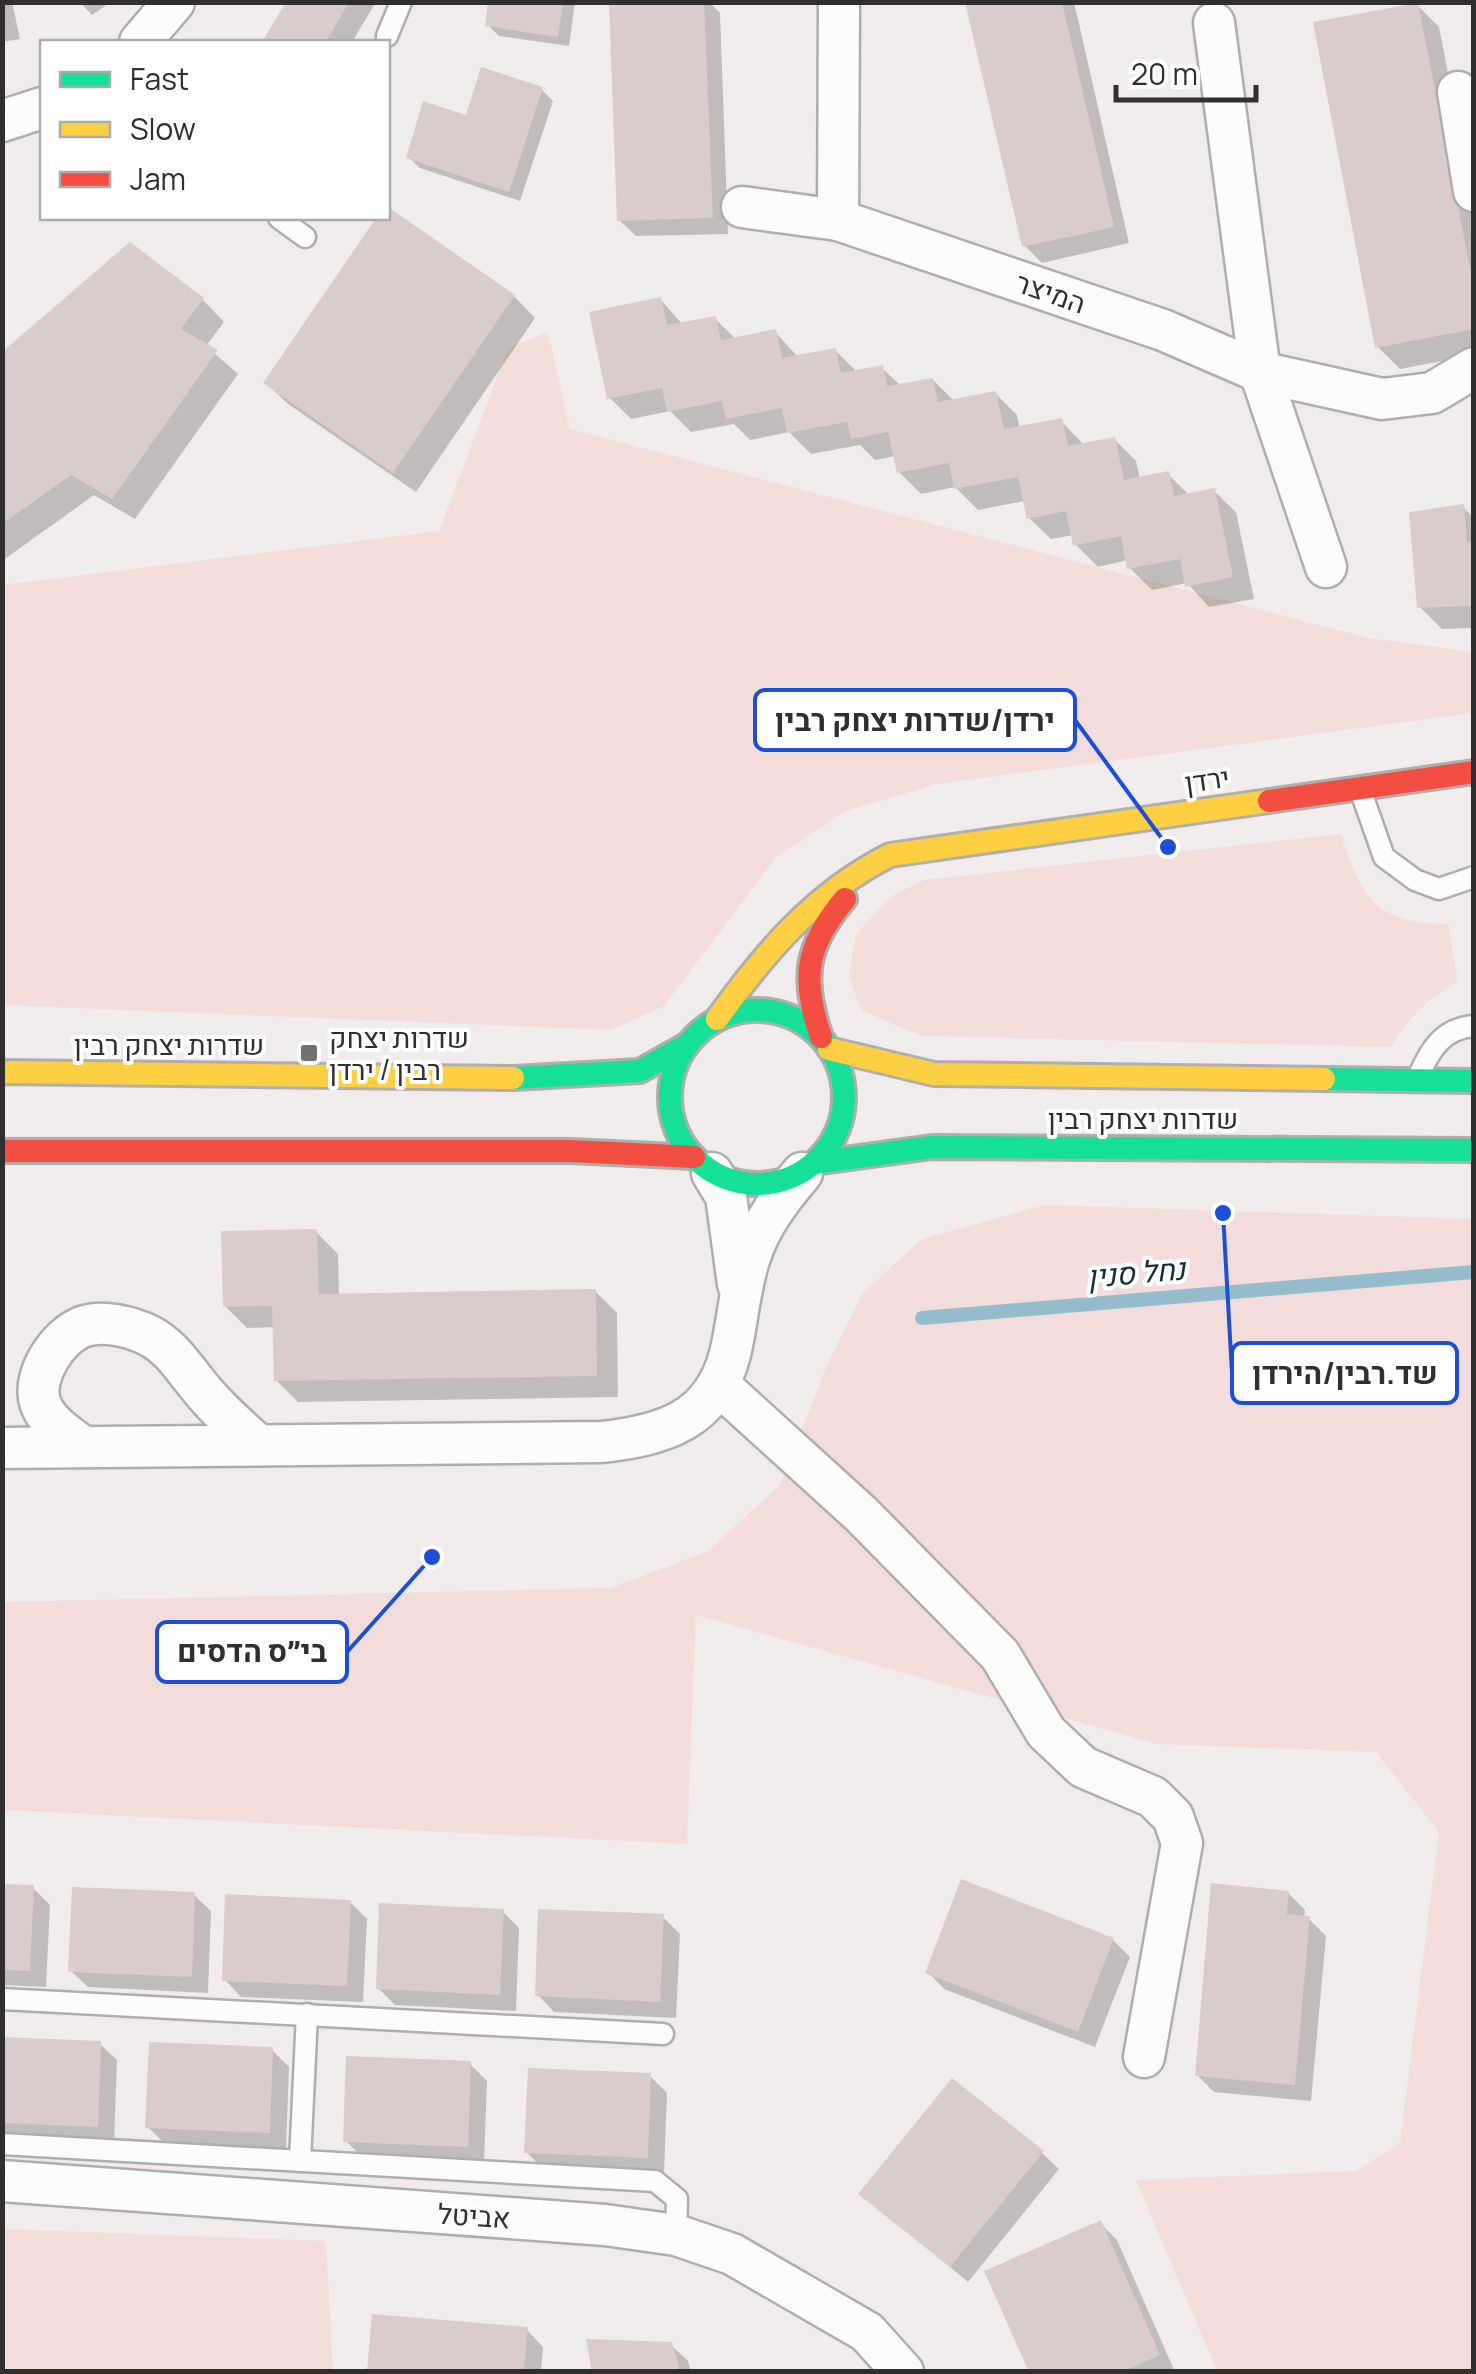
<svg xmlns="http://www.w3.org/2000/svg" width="1476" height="2374" font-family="Manrope,Heebo,sans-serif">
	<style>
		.green { fill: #f2dcdc }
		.shadow { fill: #0003 }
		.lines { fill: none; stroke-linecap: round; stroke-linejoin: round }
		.stream { stroke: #95bccc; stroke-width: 14 }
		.building { fill: #d8cccc }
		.lane-casing { stroke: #b0adad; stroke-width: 25 }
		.street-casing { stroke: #b0adad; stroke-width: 45 }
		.fast-casing { stroke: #b0adad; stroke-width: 28 }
		.slow-casing { stroke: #b0adad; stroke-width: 28 }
		.jam-casing { stroke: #b0adad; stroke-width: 28 }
		.lane { stroke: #fdfcfc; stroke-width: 20 }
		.street { stroke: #fdfcfc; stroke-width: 40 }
		.fast { stroke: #16e098; stroke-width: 22 }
		.slow { stroke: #ffcf43; stroke-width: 22 }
		.jam { stroke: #f24e42; stroke-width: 22 }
		.poi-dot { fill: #737070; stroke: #fff; stroke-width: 4 }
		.labels { text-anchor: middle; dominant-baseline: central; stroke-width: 8; stroke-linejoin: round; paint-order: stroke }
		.street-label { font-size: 28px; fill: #302e2e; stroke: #fff }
		.poi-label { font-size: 28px; fill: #302e2e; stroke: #fff; text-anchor: start }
		.water-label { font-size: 30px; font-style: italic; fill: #122f39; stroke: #fff }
		.leader { fill: none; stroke: #1d4ed8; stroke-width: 4 }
		.callout-dot { fill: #1d4ed8; stroke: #fff; stroke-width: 4 }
		.callout { fill: #fff; stroke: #1d4ed8; stroke-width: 4 }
		.callout-label { font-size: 30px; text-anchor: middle; font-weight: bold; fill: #302e2e }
	</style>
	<rect width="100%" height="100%" fill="#f0ecec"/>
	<g class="green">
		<polygon points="548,332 570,429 1368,638 1473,652 1473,713 937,784 847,811 777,856 664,1006 611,1030 3,1005 3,585 439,531 508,348"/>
		<path d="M1341,834C1362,899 1375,923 1448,924L1458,981C1426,1001 1411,1015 1390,1047L921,1036L861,1010L849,977L856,934L892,896L924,880Z"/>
		<polygon points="1045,1205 1473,1219 1473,2371 1217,2371 1136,2180 1356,2171 1400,2142 1439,1832 1376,1752 1157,1744 696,1615 687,1844 3,1810 2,1602 611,1588 708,1551 781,1484 827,1365 862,1294 922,1239"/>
		<polygon points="3,2229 326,2241 333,2371 3,2371"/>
	</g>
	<g class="shadow">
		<polygon points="2,2 12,2 20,39 2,42"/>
		<polygon points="80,2 111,2 92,15"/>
		<polygon points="289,2 376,2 352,42 265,42"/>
		<polygon points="491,2 575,2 569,46 499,36 488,25"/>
		<polygon points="611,2 709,2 720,13 728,234 636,236 619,220"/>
		<polygon points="968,2 1074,2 1129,243 1042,263 1025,246"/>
		<polygon points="1417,5 1439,27 1474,205 1474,355 1400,369 1378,347"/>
		<polygon points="542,90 553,101 520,201 420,168 408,157"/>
		<polygon points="388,210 514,296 535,318 416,492 288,404 266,383 379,218 388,218"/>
		<polygon points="130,245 203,300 224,322 206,346 238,374 135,519 94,495 2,561 2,355"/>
		<polygon points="661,300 683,325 715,319 736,339 775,332 798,357 835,350 857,372 882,368 901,386 933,380 954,401 995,393 1017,415 1020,429 1061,421 1084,445 1114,439 1136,461 1140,479 1168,474 1189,495 1214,491 1236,512 1254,599 1209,607 1187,583 1152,590 1130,568 1128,560 1098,567 1076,545 1074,535 1051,539 1029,518 1025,501 978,510 955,487 921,494 899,472 896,456 875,460 860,445 811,454 789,432 750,440 734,424 691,432 670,411 631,419 609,397"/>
		<polygon points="1463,507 1474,518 1474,628 1442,629 1420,607"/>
		<polygon points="316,1232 338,1254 339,1296 595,1291 617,1313 618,1397 298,1402 276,1380 275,1327 247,1328 225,1306"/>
		<polygon points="2,1886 33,1888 50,1905 46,1987 2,1985"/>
		<polygon points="1288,1893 1305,1910 1304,1918 1309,1919 1326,1936 1311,2101 1214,2092 1197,2075"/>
		<polygon points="194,1895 211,1911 208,1993 88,1987 71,1971"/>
		<polygon points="350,1902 367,1919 363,2002 241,1997 225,1980"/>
		<polygon points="502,1911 519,1928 516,2011 395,2005 378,1988"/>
		<polygon points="663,1917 680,1934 676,2018 554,2012 538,1995"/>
		<polygon points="1113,1940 1130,1957 1095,2047 944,1989 928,1972"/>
		<polygon points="2,2040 100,2044 117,2060 114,2143 2,2138"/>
		<polygon points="272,2050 289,2067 286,2149 165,2144 148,2127"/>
		<polygon points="470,2064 487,2081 484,2163 362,2157 346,2141"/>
		<polygon points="650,2076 667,2093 664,2174 543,2168 526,2152"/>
		<polygon points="1042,2153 1059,2169 968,2282 862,2194"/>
		<polygon points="1100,2223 1117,2240 1175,2372 1032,2372"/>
		<polygon points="527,2330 543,2347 541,2372 370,2372"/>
		<polygon points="670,2344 688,2361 691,2372 595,2372"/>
	</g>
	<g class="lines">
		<polyline class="stream" points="922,1318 1474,1272"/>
	</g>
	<g class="building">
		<polygon points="286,2 349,2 326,42 262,42"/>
		<polygon points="488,2 563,2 558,37 485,26"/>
		<polygon points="609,2 704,2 713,218 617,221"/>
		<polygon points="965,2 1062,2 1114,227 1022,247"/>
		<polygon points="1418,3 1474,288 1474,329 1375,348 1313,22"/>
		<polygon points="481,67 543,87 509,192 406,158 423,101 466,115"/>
		<polygon points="388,207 515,295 393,473 263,383 376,218 388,218"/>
		<polygon points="130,242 204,298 181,329 218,350 112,499 71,475 2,524 2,352"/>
		<polygon points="661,297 667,325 716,316 721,340 776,329 782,358 836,348 841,373 883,365 887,386 933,378 938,402 996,391 1004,429 1062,418 1068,446 1115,437 1124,480 1169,471 1174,496 1215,488 1233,577 1185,587 1180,559 1127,569 1121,536 1073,546 1066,511 1027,519 1018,477 954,489 949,463 897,473 888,432 851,439 847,422 787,433 782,408 726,419 722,401 667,412 662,388 607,399 589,312"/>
		<polygon points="1464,504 1467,542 1474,541 1474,606 1417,608 1409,512"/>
		<polygon points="317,1229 319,1294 596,1289 597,1376 274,1381 272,1306 223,1307 221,1231"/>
		<polygon points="961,1879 1114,1938 1078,2032 925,1973"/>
		<polygon points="1211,1883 1289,1891 1287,1914 1310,1916 1295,2085 1195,2076"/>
		<polygon points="2,1884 34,1885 30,1971 2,1970"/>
		<polygon points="72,1887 195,1892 192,1977 68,1972"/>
		<polygon points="225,1894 351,1900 347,1986 222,1981"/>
		<polygon points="379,1903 504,1909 500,1995 376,1989"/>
		<polygon points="538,1909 664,1914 660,2002 535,1996"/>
		<polygon points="2,2037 101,2041 98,2127 2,2123"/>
		<polygon points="149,2042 273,2047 270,2133 145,2128"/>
		<polygon points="346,2056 471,2061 468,2147 343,2142"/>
		<polygon points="528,2068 651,2073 648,2158 524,2153"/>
		<polygon points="952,2078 1044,2151 950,2267 858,2194"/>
		<polygon points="1101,2220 1160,2355 1123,2372 1029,2372 984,2271"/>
		<polygon points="372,2314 528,2327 524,2372 367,2372"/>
		<polygon points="586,2339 672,2342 680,2372 592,2372"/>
	</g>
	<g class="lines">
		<g class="lane-casing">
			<g id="lane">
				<polyline points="387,36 401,2"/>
				<polyline points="279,218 305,237"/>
				<polyline points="1360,789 1384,857 1415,880 1439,889 1474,877"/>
				<path d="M1419,1075C1430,1050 1443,1028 1474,1026"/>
				<polyline points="2,1999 663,2034"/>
				<polyline points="2,2144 655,2181 677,2199 676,2235"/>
				<polyline points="300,2161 307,2014"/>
			</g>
		</g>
		<g class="street-casing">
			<g id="street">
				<polyline points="1214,23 1260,372 1326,567"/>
				<polyline points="140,42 174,2"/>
				<polyline points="1458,92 1474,191"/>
				<polyline points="2,121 42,108"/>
				<polyline points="742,207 838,220 1163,330 1260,372 1382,399 1432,393 1474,368"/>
				<polyline points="838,220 839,2"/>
				<polyline points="712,1173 726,1196 738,1284"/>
				<polyline points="719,1385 861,1514 1000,1655 1046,1732 1083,1767 1153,1797 1173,1817 1182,1843 1144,2057"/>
				<path d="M82,1446C67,1435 46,1422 40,1402C32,1376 57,1337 82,1327C102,1319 132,1327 150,1336C172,1348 183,1367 198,1385C215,1407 237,1426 258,1445"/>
				<path d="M2,1448L602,1442C663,1435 713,1421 730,1354C738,1322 739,1289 750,1257C760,1225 781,1198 802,1173"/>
				<polyline points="2,2181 605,2225 676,2235 732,2254 867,2332 903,2372"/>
			</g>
		</g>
		<g class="fast-casing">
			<g id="fast">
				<circle cx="757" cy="1097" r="87"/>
				<polyline points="513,1078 640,1071 688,1044"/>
				<polyline points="1324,1079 1474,1081"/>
				<polyline points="814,1163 932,1147 1474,1150"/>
			</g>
		</g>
		<g class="slow-casing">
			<g id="slow">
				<path d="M717,1019C765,952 815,893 890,855L1269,801"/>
				<polyline points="829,1049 934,1074 1324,1079"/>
				<polyline points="2,1072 513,1078"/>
			</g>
		</g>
		<g class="jam-casing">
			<g id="jam">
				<polyline points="1269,801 1474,772"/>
				<path d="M821,1037C801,979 805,946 845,899"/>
				<polyline points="2,1151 571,1151 694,1157"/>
			</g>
		</g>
		<use href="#lane" class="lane"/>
		<use href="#street" class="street"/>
		<use href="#fast" class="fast"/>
		<use href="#slow" class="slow"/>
		<use href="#jam" class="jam"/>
	</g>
	<rect class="poi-dot" x="299" y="1043" width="20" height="20" rx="5"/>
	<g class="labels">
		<g class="street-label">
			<text transform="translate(1051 292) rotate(19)">המיצר</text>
			<text transform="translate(1207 779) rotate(-8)">ירדן</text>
			<text x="169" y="1044">שדרות יצחק רבין</text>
			<text x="1143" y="1118">שדרות יצחק רבין</text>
			<text transform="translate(474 2215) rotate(4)">אביטל</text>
		</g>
		<g class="poi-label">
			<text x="329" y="1037">שדרות יצחק<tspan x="329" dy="32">רבין / ירדן</tspan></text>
		</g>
		<g class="water-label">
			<text transform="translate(1136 1272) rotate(-5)">נחל סנין</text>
		</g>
	</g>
	<path class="leader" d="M1168 847L1075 720M1223 1213L1232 1373M432 1557L347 1652"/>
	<g class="callout-dot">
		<circle cx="1168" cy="847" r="10"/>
		<circle cx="1223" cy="1213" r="10"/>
		<circle cx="432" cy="1557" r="10"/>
	</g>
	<g class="callout">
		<rect x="755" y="690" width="320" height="60" rx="10"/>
		<rect x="1232" y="1343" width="225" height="60" rx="10"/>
		<rect x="157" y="1622" width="190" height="60" rx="10"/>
	</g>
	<g class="callout-label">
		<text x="915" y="731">ירדן/שדרות יצחק רבין</text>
		<text x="1345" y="1384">שד.רבין/הירדן</text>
		<text x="252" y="1662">בי״ס הדסים</text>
	</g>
	<rect width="1476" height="2374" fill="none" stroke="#302e2e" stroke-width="10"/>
	<rect x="40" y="40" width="350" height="180" fill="#ffffff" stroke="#acabab" stroke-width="2.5"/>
	<rect x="60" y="72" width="50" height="15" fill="#16e098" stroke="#acabab" stroke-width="2.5"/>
	<text x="130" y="90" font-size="30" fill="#302e2e">Fast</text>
	<rect x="60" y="122" width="50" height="15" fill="#ffcf43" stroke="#acabab" stroke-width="2.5"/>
	<text x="130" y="140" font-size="30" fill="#302e2e">Slow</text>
	<rect x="60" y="172" width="50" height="15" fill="#f24e42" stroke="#acabab" stroke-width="2.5"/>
	<text x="130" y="190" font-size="30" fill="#302e2e">Jam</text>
	<path d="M1116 85v15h140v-15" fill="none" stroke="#302e2e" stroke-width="5"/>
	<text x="1131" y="85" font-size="30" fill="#302e2e" stroke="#ffffff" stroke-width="8" paint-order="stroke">20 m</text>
</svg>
